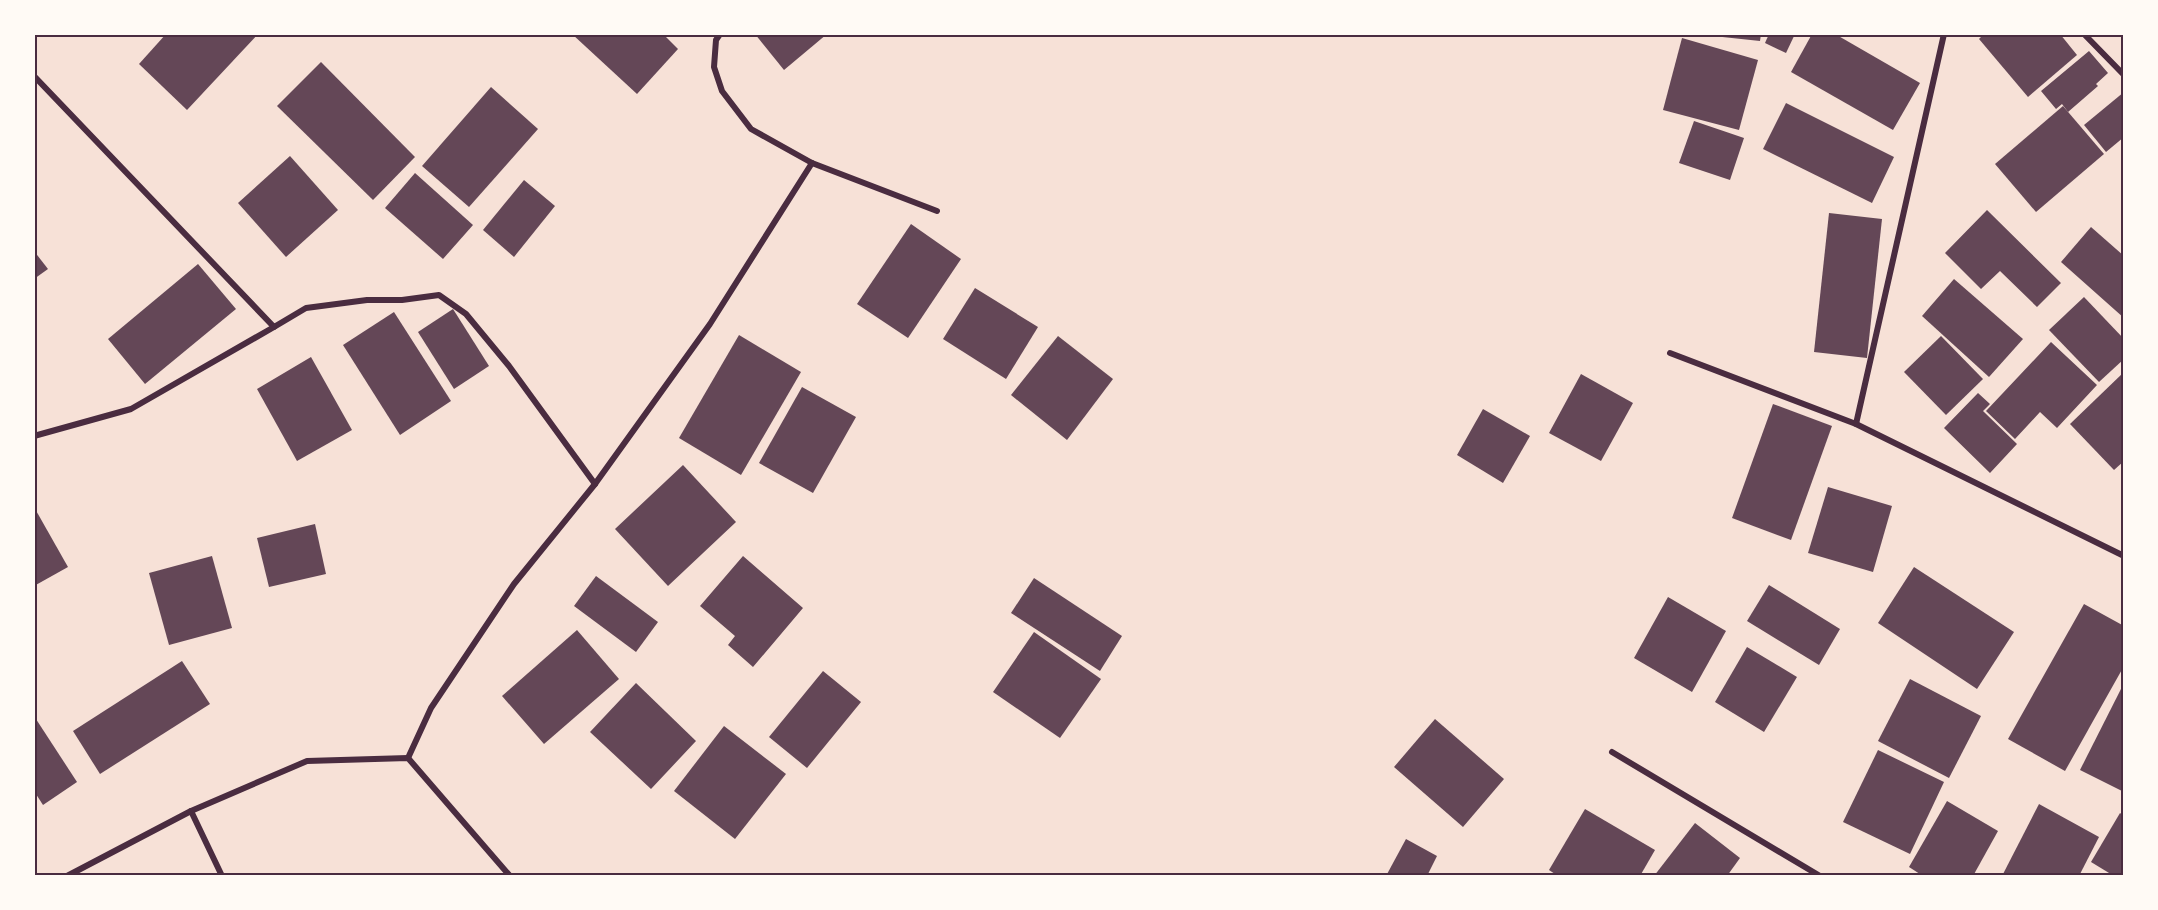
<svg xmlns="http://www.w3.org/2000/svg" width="2158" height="910" font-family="'Work Sans',sans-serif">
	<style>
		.building { fill: #644757 }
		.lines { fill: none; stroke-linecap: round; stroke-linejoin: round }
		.minor { stroke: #4a2c40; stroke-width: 6 }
		.neatline { fill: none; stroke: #4a2c40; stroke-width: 2 }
	</style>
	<rect width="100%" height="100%" fill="#f7e1d7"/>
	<g class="building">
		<polygon points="166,34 258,34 187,110 139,64"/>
		<polygon points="572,34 663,34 678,49 637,94"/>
		<polygon points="755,34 827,34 784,70"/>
		<polygon points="1713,34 1761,34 1760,41 1713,36"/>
		<polygon points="1769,34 1795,34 1786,53 1765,43"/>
		<polygon points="1812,34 1835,34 1920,83 1893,130 1791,72"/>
		<polygon points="1984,34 2060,34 2077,55 2028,97 1979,39"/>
		<polygon points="1682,38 1758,60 1739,130 1663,110"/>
		<polygon points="2089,51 2108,73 2096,84 2098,86 2068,112 2062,104 2056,109 2041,91"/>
		<polygon points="321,62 415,157 373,200 277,106"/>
		<polygon points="491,87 538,129 469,207 422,166"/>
		<polygon points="2124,92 2124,137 2106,152 2084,125"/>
		<polygon points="1786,103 1894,157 1872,203 1763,149"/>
		<polygon points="2063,106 2104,154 2036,212 1995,164"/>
		<polygon points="1694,121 1744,138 1730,180 1679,163"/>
		<polygon points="290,156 338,210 286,257 238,203"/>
		<polygon points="415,173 473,225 443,259 385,208"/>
		<polygon points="524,180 555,206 514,257 483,230"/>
		<polygon points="1987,210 2061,283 2037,307 2000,271 1981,289 1945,253"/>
		<polygon points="1829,213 1882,219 1867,358 1814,352"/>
		<polygon points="911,224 961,259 908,338 857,304"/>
		<polygon points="2091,227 2124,256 2124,318 2061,262"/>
		<polygon points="34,251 48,269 34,279"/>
		<polygon points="198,264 236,309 145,384 108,339"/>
		<polygon points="1954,279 2023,339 1989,377 1922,316"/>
		<polygon points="975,288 1038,327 1006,379 943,339"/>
		<polygon points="2084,297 2124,339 2124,359 2099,382 2049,330"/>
		<polygon points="453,309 489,366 454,389 418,332"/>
		<polygon points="394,312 451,401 400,435 343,345"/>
		<polygon points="739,335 801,372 741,475 679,438"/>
		<polygon points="1058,336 1113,379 1067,440 1011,395"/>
		<polygon points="1941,336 1983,379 1946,415 1904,372"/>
		<polygon points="2051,342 2097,385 2057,428 2040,412 2015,439 1986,411"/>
		<polygon points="311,357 352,430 297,461 257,389"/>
		<polygon points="2124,372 2124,461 2114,470 2070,424"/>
		<polygon points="1581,374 1633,403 1601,461 1549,433"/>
		<polygon points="802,387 856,417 813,493 759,463"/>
		<polygon points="1978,393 1990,404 1983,411 2017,444 1990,473 1944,428"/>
		<polygon points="1773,404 1832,426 1791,540 1732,518"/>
		<polygon points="1483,409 1530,436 1503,483 1457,455"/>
		<polygon points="683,465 736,522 668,586 615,529"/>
		<polygon points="1828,487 1892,506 1873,572 1808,553"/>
		<polygon points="34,507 68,567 34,586"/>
		<polygon points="315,524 326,574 269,587 257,538"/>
		<polygon points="212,556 232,628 169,645 149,573"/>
		<polygon points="743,556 803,608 753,667 728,645 735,636 700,606"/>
		<polygon points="1914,567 2014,632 1977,689 1878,623"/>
		<polygon points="596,576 658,622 636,652 574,606"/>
		<polygon points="1034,578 1122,636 1100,671 1011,613"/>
		<polygon points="1769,585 1840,629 1819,665 1747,621"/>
		<polygon points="1668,597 1726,631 1692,692 1634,658"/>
		<polygon points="2084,604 2124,626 2124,666 2065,771 2008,739"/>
		<polygon points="577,630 619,679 544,744 502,696"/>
		<polygon points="1034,632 1101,679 1060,738 993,692"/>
		<polygon points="1747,647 1797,677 1764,732 1715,702"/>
		<polygon points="182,661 210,704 100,774 73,731"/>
		<polygon points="823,671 861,702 807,768 769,737"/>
		<polygon points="1910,679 1981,716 1949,778 1878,741"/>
		<polygon points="636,683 696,741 651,789 590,732"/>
		<polygon points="2124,683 2124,792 2080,770"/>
		<polygon points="34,716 77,782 43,805 34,791"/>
		<polygon points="1435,719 1504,779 1463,827 1394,767"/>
		<polygon points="724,726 786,774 735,839 674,791"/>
		<polygon points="1878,750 1944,782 1910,854 1843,822"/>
		<polygon points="1947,801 1998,831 1973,876 1923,876 1909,867"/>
		<polygon points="2039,804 2099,837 2079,876 2002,876"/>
		<polygon points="1585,809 1655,850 1640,876 1558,876 1549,870"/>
		<polygon points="2120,813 2124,816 2124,876 2114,876 2091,862"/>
		<polygon points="1695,823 1740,858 1727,876 1654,876"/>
		<polygon points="1406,839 1437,856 1427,876 1386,876"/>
	</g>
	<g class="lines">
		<g class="minor">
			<polyline points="720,34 716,40 714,67 722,91 751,129 812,163 937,211"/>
			<polyline points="2084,34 2124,75"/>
			<polyline points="34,76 274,327 306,308 367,300 402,300 439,295 466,314 509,366 595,484"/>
			<polyline points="1670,353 1856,424 2124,556"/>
			<polyline points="1856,424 1944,34"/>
			<polyline points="34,436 131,409 274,327"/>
			<polyline points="1612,752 1820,876"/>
			<polyline points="408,758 431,708 514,584 595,484 710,324 812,163"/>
			<polyline points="191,811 222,876"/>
			<polyline points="67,876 191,811 307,761 408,758 510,876"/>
		</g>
	</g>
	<rect width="2158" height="910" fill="none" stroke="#fffaf5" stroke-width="72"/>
	<rect x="36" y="36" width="2086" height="838" class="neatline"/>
</svg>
